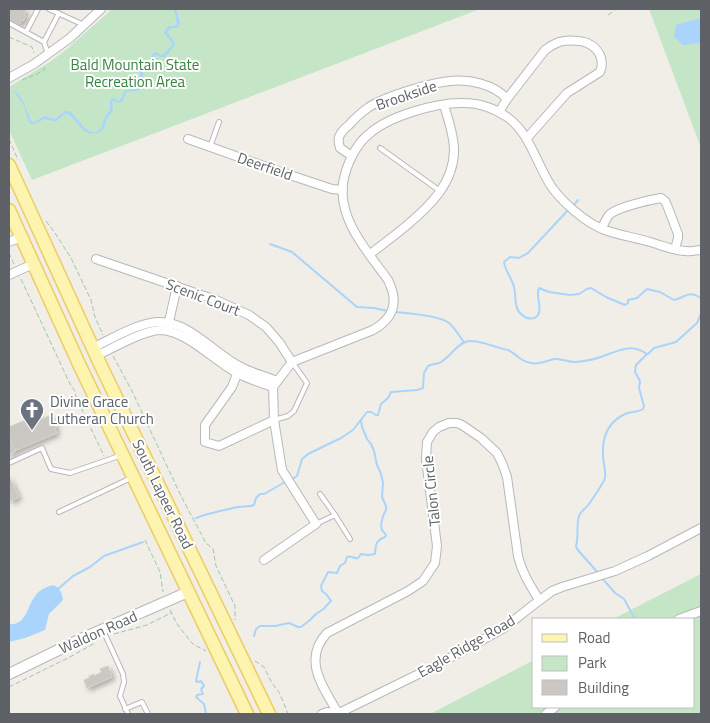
<svg xmlns="http://www.w3.org/2000/svg" width="710" height="723" font-family="'Titillium Web',sans-serif">
	<style>
		.green { fill: #c4e6c6 }
		.water { fill: #aad4fc }
		.lines { fill: none; stroke-linecap: round; stroke-linejoin: round }
		.stream { stroke: #aad4fc; stroke-width: 2 }
		.building { fill: #cbc8c4; stroke: #d4d0c5; filter: url(#shadow) }
		.service-casing { stroke: #b7b8bc; stroke-width: 6 }
		.minor-casing { stroke: #b7b8bc; stroke-width: 10 }
		.tertiary-casing { stroke: #b7b8bc; stroke-width: 12 }
		.primary-casing { stroke: #eccd63; stroke-width: 15 }
		.path { stroke: #9ec6ac; stroke-width: 1; stroke-dasharray: 5 2.5; stroke-linecap: butt }
		.service { stroke: #fff; stroke-width: 4 }
		.minor { stroke: #fff; stroke-width: 8 }
		.tertiary { stroke: #fff; stroke-width: 10 }
		.primary { stroke: #fcf4af; stroke-width: 12 }
		.labels { text-anchor: middle; dominant-baseline: central; stroke-width: 4; stroke-linejoin: round; paint-order: stroke }
		.park-label { font-size: 15px; fill: #388340; stroke: #fff }
		.street-label { font-size: 15px; fill: #5e6166; stroke: #fff }
		.worship-label { font-size: 15px; fill: #5b616d; stroke: #fff; text-anchor: start }
	</style>
	<defs>
		<filter id="shadow"><feDropShadow dx="3" dy="3" stdDeviation="2.5" flood-color="#0004"/></filter>
	</defs>
	<rect width="100%" height="100%" fill="#f0eee7"/>
	<g class="green">
		<polygon points="112,9 480,9 32,180 9,130 9,87 50,62 68,48"/>
		<polygon points="649,9 701,9 701,148"/>
		<polygon points="701,574 701,714 430,714 534,660 534,707 694,707 694,619 613,619"/>
	</g>
	<g class="water">
		<path d="M174,9H176L180,23L179,26L177,28H171L167,32L175,43L174,46L165,57H161L154,55C154,67 149,65 143,73V76L145,84C140,94 135,89 126,92L123,101L119,103L112,101L113,111C110,114 107,117 106,121C105,123 105,126 104,128C98,137 86,134 80,127C75,122 73,116 66,113C54,122 60,123 44,119L35,124H30C26,117 26,111 23,104C20,99 16,95 13,90C25,97 25,111 32,122H35L44,116L55,119L65,111C70,111 69,111 73,114C78,119 91,142 101,128C103,125 103,120 105,117C107,114 108,112 110,110V100L113,98L118,101L121,99L124,91C130,88 139,91 142,84L140,77V72L150,63L152,54L155,52L161,55L164,54L172,45L171,41L164,33L167,27L177,25Z"/>
		<polygon points="701,18 701,43 683,45 674,37 676,25"/>
		<path d="M53,585C60,587 62,593 63,600L49,614L45,630L25,638L9,642V624C27,626 27,605 36,595C40,589 47,587 53,585Z"/>
	</g>
	<g class="lines">
		<g class="stream">
			<polyline points="573,206 578,200"/>
			<path d="M569,209L528,253L519,258L510,257L504,262C505,271 512,278 514,287C517,299 512,311 527,318C531,319 535,319 538,315C543,308 535,297 539,288L549,292L570,295L579,294L587,289L591,288L606,297L625,305L628,303V300L637,298L647,289L660,292L674,300C686,297 688,290 701,298"/>
			<polyline points="270,244 292,252 357,307 374,308 388,311"/>
			<path d="M395,312C407,313 441,316 449,323C455,328 459,336 464,342"/>
			<path d="M292,479L297,476L302,459L308,454L341,438L353,430L367,412H371L376,415H378L381,404L388,398L391,392L417,390L423,388L424,373L428,366C432,364 436,364 439,363C451,358 457,341 471,341C484,341 495,348 508,350C518,355 519,361 531,363C539,365 546,361 554,359C562,358 569,363 576,362C586,361 597,359 606,355C621,350 632,343 647,354"/>
			<path d="M196,518C208,513 225,510 238,507C244,506 249,507 254,505L256,498L260,494H264L287,481"/>
			<path d="M599,574L577,549L576,546C579,536 576,526 579,516C581,511 586,508 589,504C593,498 603,484 605,478C606,470 603,462 603,455C602,437 608,422 625,414C631,411 637,413 643,409L644,406L639,388L640,381L635,372L636,365L647,354H648L654,348L676,342L697,323L701,314"/>
			<polyline points="602,578 615,593 624,599 635,619"/>
			<polyline points="58,589 73,576 90,567 104,556 143,542"/>
			<path d="M254,636L256,629L260,626H275L289,623L298,627H301L310,620L316,614L325,608V607L331,601L327,595L322,591L321,586L328,572L337,573L340,566L345,563L347,557C351,555 354,559 358,558L361,554L368,555L375,554C376,545 375,541 385,537L386,535L382,530L381,525L383,516L386,510V506L382,497L383,483L381,474L377,465L374,451L371,444L367,439L362,427L361,421"/>
			<polyline points="200,662 196,681 198,682 201,681 204,686 201,689 203,694 197,695 196,697 204,704 206,714"/>
		</g>
	</g>
	<g class="building">
		<polygon points="9,9 26,9 24,15 26,16 23,21 21,20 19,25 9,20"/>
		<polygon points="40,414 42,419 51,415 55,424 56,428 55,429 57,433 19,449 14,450 9,436 9,427"/>
		<polygon points="9,436 14,450 16,449 16,451 10,454 11,457 9,458"/>
		<polygon points="9,476 19,497 10,501 9,499"/>
		<polygon points="108,666 112,677 87,688 84,680 89,678 89,676 94,674 94,676 102,672 100,669"/>
	</g>
	<g class="lines">
		<g class="service-casing">
			<g id="service">
				<polyline points="49,9 84,25"/>
				<polyline points="9,23 44,42 48,54"/>
				<polyline points="26,32 38,9"/>
				<polyline points="44,42 59,13"/>
				<polyline points="210,147 219,122"/>
				<polyline points="380,148 440,191"/>
				<polyline points="274,420 288,416 294,411 307,383 292,362"/>
				<polyline points="9,463 42,448 51,469 70,473 119,456"/>
				<polyline points="59,512 131,478"/>
				<polyline points="335,515 350,539"/>
				<polyline points="316,524 335,515 320,494"/>
				<polyline points="103,630 123,674 124,682 120,696 128,714"/>
				<polyline points="125,709 142,702 148,714"/>
			</g>
		</g>
		<g class="minor-casing">
			<g id="minor">
				<polyline points="9,78 34,64 70,38 101,9"/>
				<path d="M499,112L507,99L545,50C549,47 554,44 559,42C566,40 580,40 587,43C599,48 605,60 600,72L567,93L527,138"/>
				<polyline points="188,139 275,170 332,189 343,190"/>
				<path d="M352,156L340,148C339,144 338,141 339,137C341,132 345,128 349,125C355,118 362,112 369,107C386,96 430,83 450,81C469,79 494,84 507,99"/>
				<path d="M602,228C604,224 606,218 610,214C619,207 649,200 661,198L665,201L667,205L678,234V238L675,249"/>
				<polyline points="9,242 21,237"/>
				<path d="M370,254C382,245 394,236 406,226C430,206 454,183 454,150C454,135 448,119 444,105"/>
				<polyline points="96,259 216,300 249,315 266,327 279,342 292,362"/>
				<polyline points="9,275 33,264"/>
				<polyline points="168,326 177,286"/>
				<path d="M92,348C112,339 135,324 157,322C189,320 214,354 241,367C252,373 265,376 277,381"/>
				<path d="M96,356C113,348 142,331 160,330C186,330 214,361 237,373C248,379 261,383 273,387"/>
				<polyline points="239,369 232,387 205,425 205,442 219,446 274,420"/>
				<path d="M273,387L292,362L373,330C394,318 399,302 388,280C368,252 338,220 343,183C346,166 355,145 369,134C389,116 437,102 464,103C479,103 494,108 507,117C530,133 536,163 551,186C562,202 584,221 602,229C617,235 634,237 650,242C661,245 674,251 686,251C691,252 696,250 701,250"/>
				<polyline points="264,560 316,524 282,470 274,420 273,387"/>
				<polyline points="679,619 701,611"/>
				<path d="M338,713C323,687 302,660 327,633L408,591L423,581L435,563L437,546L426,459L427,442L433,432L439,427L449,423H457L462,425L481,438L497,453L502,463L507,477L518,556C522,573 530,585 539,600"/>
				<polyline points="322,714 327,712 338,713"/>
				<polyline points="337,714 435,666 504,628 532,606 552,591 562,587 615,571 648,556 701,528"/>
				<polyline points="546,714 555,707"/>
			</g>
		</g>
		<g class="tertiary-casing">
			<polyline id="tertiary" points="9,674 83,638 188,592"/>
		</g>
		<g class="primary-casing">
			<g id="primary">
				<polyline points="9,165 101,366 269,714"/>
				<polyline points="9,210 79,364 247,714"/>
			</g>
		</g>
		<g class="path">
			<polyline points="608,15 616,9"/>
			<polyline points="9,37 32,47 34,53"/>
			<polyline points="22,80 37,74 45,69 44,67"/>
			<polyline points="9,139 18,160"/>
			<polyline points="46,221 55,233 71,258 91,300 95,317 103,335"/>
			<polyline points="9,253 14,264"/>
			<polyline points="21,279 71,386 75,391 76,397 104,456"/>
			<polyline points="113,356 131,389 181,496 206,543 213,549 216,566 235,606 235,620"/>
			<polyline points="145,540 160,572 163,592"/>
			<polyline points="170,610 177,624 191,642 193,644 206,651"/>
			<polyline points="114,634 147,625 171,613"/>
			<polyline points="255,661 264,667 272,683 280,694 288,714"/>
			<polyline points="9,687 68,658 95,643"/>
		</g>
		<use href="#service" class="service"/>
		<use href="#minor" class="minor"/>
		<use href="#tertiary" class="tertiary"/>
		<use href="#primary" class="primary"/>
	</g>
	<defs>
		<g id="church-pin" transform="scale(1.25)"><path d="M0 17L-7.5 6A9.5 9.5 0 1 1 7.5 6Z" fill="#6b7280" stroke="#fff"/><path d="M-1.2-6h2.4v3.5h3.3v2.4h-3.3V6h-2.4V-.1h-3.3v-2.4h3.3Z" fill="#fff"/></g>
	</defs>
	<g fill-rule="evenodd">
		<use href="#church-pin" x="32" y="410"/>
	</g>
	<g class="labels">
		<g class="park-label">
			<text x="135" y="64">Bald Mountain State<tspan x="135" dy="17">Recreation Area</tspan></text>
		</g>
		<g class="street-label">
			<text transform="translate(406 95) rotate(-19)">Brookside</text>
			<text transform="translate(265 166) rotate(19)">Deerfield</text>
			<text transform="translate(203 297) rotate(21)">Scenic Court</text>
			<text transform="translate(431 491) rotate(-96)">Talon Circle</text>
			<text transform="translate(163 494) rotate(64)">South Lapeer Road</text>
			<text transform="translate(98 632) rotate(-24)">Waldon Road</text>
			<text transform="translate(466 646) rotate(-30)">Eagle Ridge Road</text>
		</g>
		<g class="worship-label">
			<text x="50" y="401">Divine Grace<tspan x="50" dy="17">Lutheran Church</tspan></text>
		</g>
	</g>
	<rect width="710" height="723" fill="none" stroke="#5e6166" stroke-width="20"/>
	<rect x="532" y="618" width="162" height="90" fill="#ffffff" stroke="#bfc0c2"/>
	<rect x="542" y="634" width="25" height="8" fill="#fcf4af" stroke="#bfc0c2"/>
	<text x="578" y="643" font-size="15" fill="#5e6166">Road</text>
	<rect x="542" y="656" width="25" height="15" fill="#c4e6c6" stroke="#bfc0c2"/>
	<text x="578" y="668" font-size="15" fill="#5e6166">Park</text>
	<rect x="542" y="680" width="25" height="15" fill="#cbc8c4" stroke="#bfc0c2"/>
	<text x="578" y="693" font-size="15" fill="#5e6166">Building</text>
</svg>
